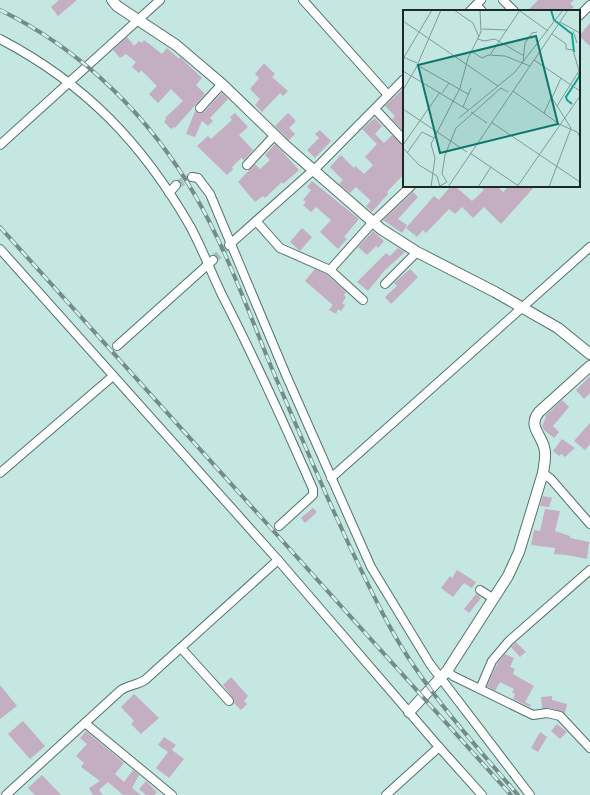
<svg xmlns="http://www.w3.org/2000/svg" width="590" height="795" font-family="Commissioner,sans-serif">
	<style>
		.building { fill: #c4aec2 }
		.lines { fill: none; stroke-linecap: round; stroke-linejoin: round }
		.minor-tunnel { stroke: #a3c1bc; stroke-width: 8; stroke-dasharray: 8 4; stroke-linecap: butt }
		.minor-casing { stroke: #53726d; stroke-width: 10 }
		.tertiary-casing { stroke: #53726d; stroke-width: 12 }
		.minor { stroke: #fff; stroke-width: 8 }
		.tertiary { stroke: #fff; stroke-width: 10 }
		.rail-casing { stroke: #748c88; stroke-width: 4 }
		.rail { stroke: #d2f4ee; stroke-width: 2.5; stroke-dasharray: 8; stroke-linecap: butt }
		.inset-river { fill: none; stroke: #0fa395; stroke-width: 2 }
		.inset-road { fill: none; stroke: #819b96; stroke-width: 1 }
		.view { fill: #0f766e; fill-opacity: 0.15; stroke: #0f766e; stroke-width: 2 }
		.inset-edge { fill: none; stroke: #1c2926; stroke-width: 2 }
	</style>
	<rect width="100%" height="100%" fill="#c5e7e1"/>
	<g class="building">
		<polygon points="59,0 77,0 58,16 51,7"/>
		<polygon points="538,0 574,0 570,4 574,7 570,11 527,11"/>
		<polygon points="590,23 590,46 579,36"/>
		<polygon points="127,37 134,46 139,41 142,43 144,40 162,54 167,48 179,59 180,57 202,78 196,85 205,94 175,128 174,127 171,129 164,122 166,119 165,118 183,101 171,89 158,103 149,94 157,86 141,70 139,73 132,67 136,62 126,54 120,58 113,50"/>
		<polygon points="264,63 275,74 272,77 288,91 283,96 280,93 262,112 255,105 260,99 250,89 259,78 255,74"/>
		<polygon points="404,88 404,132 392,119 395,116 385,106"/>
		<polygon points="222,93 228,99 210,118 213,121 208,126 202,121 195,137 186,134 195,111 199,113 204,112"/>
		<polygon points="235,113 248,127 239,135 253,150 244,160 241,158 232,167 233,169 227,175 197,146 208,136 211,139 232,120 230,117"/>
		<polygon points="288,113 296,121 289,128 295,134 289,140 275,126"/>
		<polygon points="375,118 382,126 375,134 384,143 392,135 404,145 404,174 387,192 388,194 372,212 366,206 371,201 356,187 350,193 339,184 343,180 330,167 341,155 354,168 355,166 364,174 373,165 365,157 377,144 362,129"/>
		<polygon points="320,130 331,141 315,158 307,150 319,138 315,134"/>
		<polygon points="275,144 299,170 283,184 282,182 265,198 263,196 255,202 238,182 255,164 260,169 270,160 265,155"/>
		<polygon points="312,181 359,219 344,237 347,239 338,249 320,232 331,220 316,207 311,212 303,205 306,202 303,200 311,190 307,187"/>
		<polygon points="451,186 455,186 472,201 484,190 479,186 497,186 503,192 509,186 535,186 501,224 484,207 473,218 462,207 455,214 449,209 426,233 423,230 417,237 406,228 434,196 439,200"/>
		<polygon points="413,192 418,197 398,219 407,225 402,233 383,220"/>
		<polygon points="302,228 312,237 300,251 290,242"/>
		<polygon points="373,231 384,241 378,248 376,246 367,255 358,247"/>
		<polygon points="398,248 405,252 385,270 368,291 357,282 386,253 390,256"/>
		<polygon points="315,269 326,274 346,292 344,295 346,297 342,303 345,305 341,311 338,309 336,314 329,310 333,305 305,281"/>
		<polygon points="410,269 418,277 391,304 385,297 397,286 394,283"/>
		<polygon points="590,376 590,393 584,399 576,390"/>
		<polygon points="562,400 569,407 553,426 559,432 554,438 544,430 542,426 546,417 545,416"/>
		<polygon points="590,423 590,444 585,450 574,441"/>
		<polygon points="562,439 575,448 565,457 561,454 559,456 553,451"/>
		<polygon points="543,496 552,498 549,507 540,506"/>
		<polygon points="313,508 317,512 305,523 301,518"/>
		<polygon points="545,509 560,511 555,531 570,536 570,538 589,542 587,559 567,555 554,554 555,548 531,545 534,530 540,531"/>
		<polygon points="457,570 476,582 472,588 464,583 453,597 441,588 450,576 452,578"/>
		<polygon points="476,594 481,598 469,613 464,609"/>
		<polygon points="516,642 526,652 520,657 511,647"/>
		<polygon points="505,654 514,658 510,667 515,669 513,674 534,686 525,702 531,705 530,707 513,699 515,694 512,692 514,689 500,682 495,691 487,686 497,664"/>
		<polygon points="231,677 248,696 244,701 247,704 241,710 234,703 233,698 223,685"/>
		<polygon points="0,685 17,706 0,719"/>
		<polygon points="134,694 159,718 141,734 131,724 134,721 121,707"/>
		<polygon points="552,696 552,700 567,704 565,713 548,708 542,708 541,697"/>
		<polygon points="23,721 45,746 30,759 8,734"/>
		<polygon points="557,724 567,732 560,739 551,731"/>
		<polygon points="86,731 124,763 115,774 124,782 133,770 139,775 132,788 141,795 123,795 108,782 99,790 103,795 93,795 89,788 100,781 81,767 84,763 76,756 87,744 80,738"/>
		<polygon points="540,732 547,737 538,752 531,748"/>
		<polygon points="164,737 176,745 172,750 184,759 169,778 156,768 168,752 158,745"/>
		<polygon points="42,775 61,795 35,795 28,788"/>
		<polygon points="146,781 157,792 154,795 146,795 139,789"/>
	</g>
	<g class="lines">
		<g class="minor-tunnel">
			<polyline points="176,185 192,177"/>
			<polyline points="213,260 228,246"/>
		</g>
		<g class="minor-casing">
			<g id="minor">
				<polyline points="303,0 388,95"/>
				<polyline points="503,0 514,11"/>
				<polyline points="476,5 482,11"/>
				<polyline points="470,11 481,0"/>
				<polyline points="579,16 590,5"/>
				<path d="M0,39C86,84 142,143 190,226C202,248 211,272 222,295C255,359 284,423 313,489V495L279,526"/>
				<polyline points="200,108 222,84"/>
				<polyline points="375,109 404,140"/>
				<polyline points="0,145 160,0"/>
				<polyline points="247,165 275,135"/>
				<polyline points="192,177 198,178 210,194 286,375 371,567 430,664 530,795"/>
				<polyline points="169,193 176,185"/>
				<polyline points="256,221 280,248 330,270 363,300"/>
				<polyline points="229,245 318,166 404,79"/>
				<polyline points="0,249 278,560 439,747 482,795"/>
				<polyline points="330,270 373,222 411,186"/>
				<polyline points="385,284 417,252"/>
				<polyline points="117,346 213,260"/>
				<polyline points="0,473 113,376"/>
				<polyline points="543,473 551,479 590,524"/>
				<polyline points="331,478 590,247"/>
				<polyline points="480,590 494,599"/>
				<polyline points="181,648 229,701"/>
				<polyline points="447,671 453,676 533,715 547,713 560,716 590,748"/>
				<polyline points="480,689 492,661 509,641 590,570"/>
				<polyline points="85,723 172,795"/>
				<path d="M6,795L121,690C129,685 137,685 145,680L278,560"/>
				<polyline points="386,795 439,747"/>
			</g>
		</g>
		<g class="tertiary-casing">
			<g id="tertiary">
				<polyline points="112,0 117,6 176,45 222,84 287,147 381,229 417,252 495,292 558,328 590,354"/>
				<path d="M409,712L447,671L508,576L519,552L543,473C544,465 547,455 544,447C540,433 528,426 539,412L590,366"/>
			</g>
		</g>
		<use href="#minor" class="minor"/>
		<use href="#tertiary" class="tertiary"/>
		<g class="rail-casing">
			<g id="rail">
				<path d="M0,10C83,50 150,117 196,197C226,249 247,308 270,364C306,448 341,533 383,614C417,681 469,738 518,795"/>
				<polyline points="0,227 511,795"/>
			</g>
		</g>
		<use href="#rail" class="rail"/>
	</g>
	<g transform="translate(403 10)">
		<rect width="177" height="177" fill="#c5e7e1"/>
		<path class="inset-river" d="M148,0L151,10L169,24L171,42M169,94L164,90L163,87L176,67L177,60"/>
		<path class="inset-road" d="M51,0L70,13L76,27M117,1L145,21M0,11L95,76M157,12L177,23M79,19L104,20M170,21L174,33M149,24L163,34V39L170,40L176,61L154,96M75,29L81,31L92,29L121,46M68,41L79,48L85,45L102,46L127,56M87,45L117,0M0,47L14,53M0,49L29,0M131,50L177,81M120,52L122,33L129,23L134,22M14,55L65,84M0,61L65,100M0,80L13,58L38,0M110,81L156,114L174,122L177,127M39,83L46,73M60,97L68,78M0,99L64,142M68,102L84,113M141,103L148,88M56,108L112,62L160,0M88,112L177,172M0,135L37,82M0,138L16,155L34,166L37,177M4,143L19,122L31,128M67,143L117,177M37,176L44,172L39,164L42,145L53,118L98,78L105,82M28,177L32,148L28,134L57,78L65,48L78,22L77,0M45,177L165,0M75,177L88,157M114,177L177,86M146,177L168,118L149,88L158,68"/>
		<path class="view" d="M133,26L155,114L37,143L15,55Z"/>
		<rect width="177" height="177" class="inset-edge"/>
	</g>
</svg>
